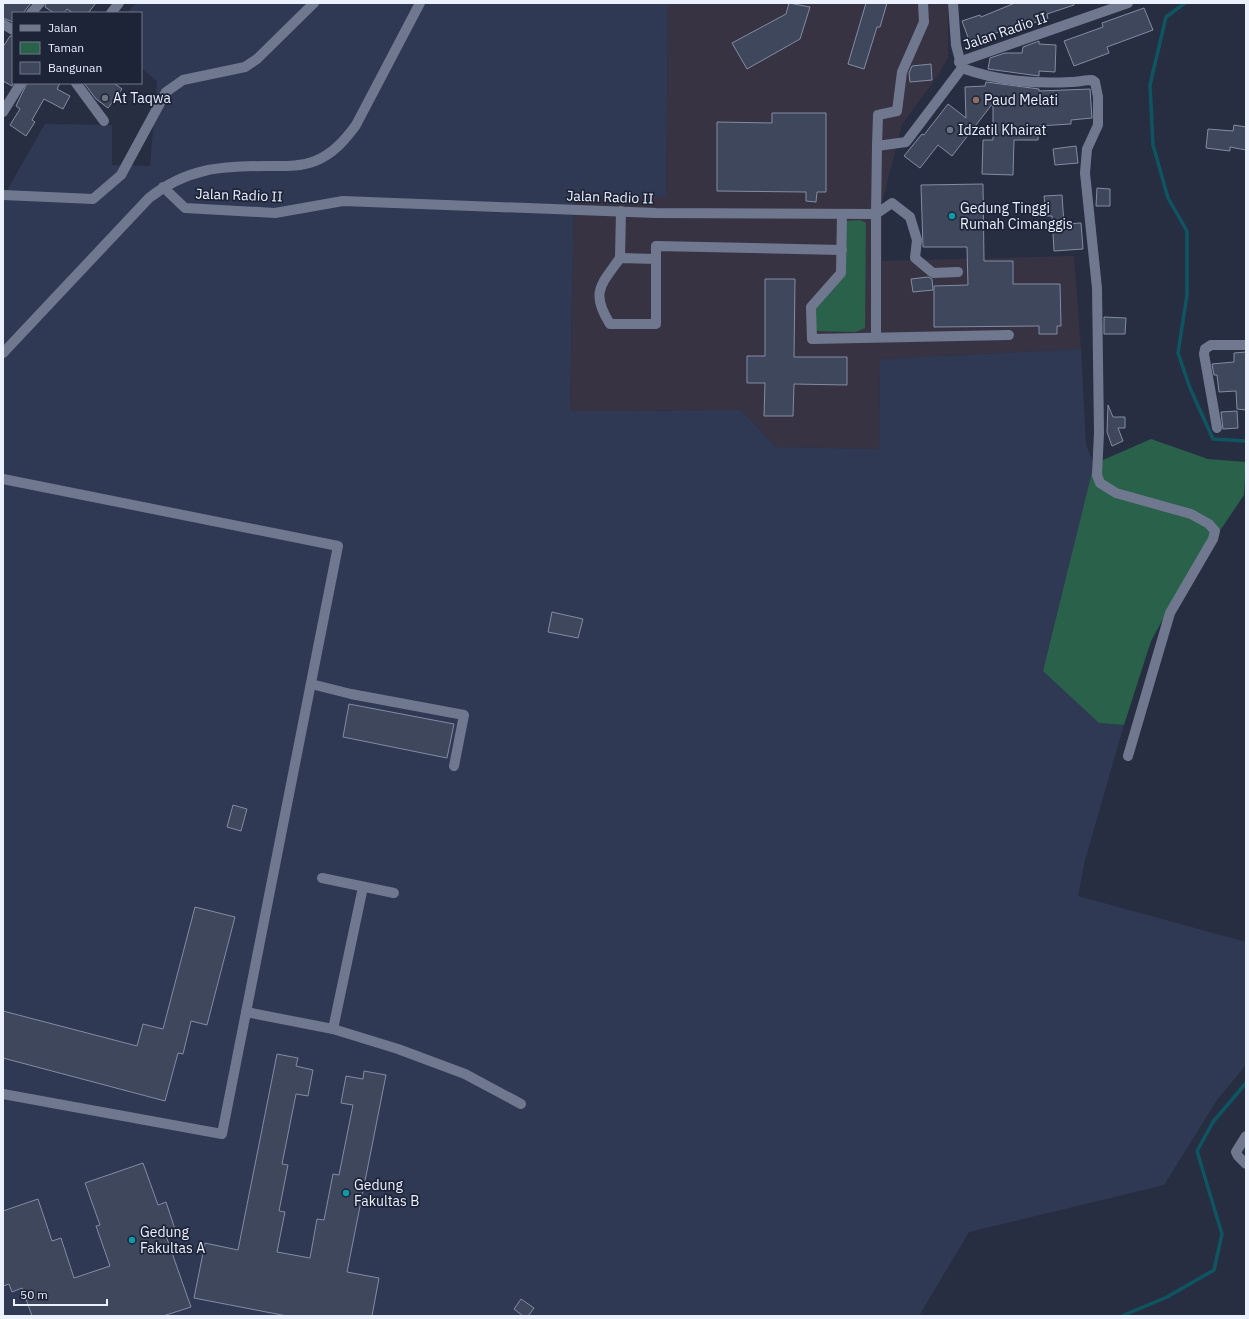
<svg xmlns="http://www.w3.org/2000/svg" width="1249" height="1319" font-family="'IBM Plex Sans',sans-serif">
	<style>
		.commercial { fill: #383343 }
		.built { fill: #303953 }
		.green { fill: #29614a }
		.lines { fill: none; stroke-linecap: round; stroke-linejoin: round }
		.stream { stroke: #0f5561; stroke-width: 3.5 }
		.building { fill: #3f475d; stroke: #838ca4 }
		.minor { stroke: #707890; stroke-width: 10 }
		.worship-dot { fill: #6b7280; stroke: #1d2437; stroke-width: 1.5 }
		.education-dot { fill: #8d6e63; stroke: #1d2437; stroke-width: 1.5 }
		.culture-dot { fill: #0f9aa8; stroke: #1d2437; stroke-width: 1.5 }
		.labels { text-anchor: middle; dominant-baseline: central; stroke-width: 3.5; stroke-linejoin: round; paint-order: stroke }
		.street-label { font-size: 14px; fill: #ecf1ff; stroke: #1d2437 }
		.poi-label { font-size: 14px; fill: #ecf1ff; stroke: #1d2437; text-anchor: start }
	</style>
	<rect width="100%" height="100%" fill="#272e42"/>
	<polygon class="commercial" points="668,3 948,3 948,57 939,74 902,124 882,203 882,261 1074,256 1081,349 880,359 879,449 776,447 741,410 570,411 574,194 666,196"/>
	<polygon class="built" points="136,3 668,3 666,197 574,195 570,411 741,410 776,447 879,449 880,359 1081,349 1086,445 1094,464 1099,723 1124,725 1085,860 1078,896 1246,942 1246,1065 1217,1100 1164,1185 969,1232 919,1316 3,1316 3,197 45,124 112,125 112,165 150,166 157,81 141,68 141,13 127,13"/>
	<g class="green">
		<polygon points="860,220 866,223 865,328 856,332 818,331 815,329 813,308 840,279 845,221"/>
		<polygon points="1151,439 1208,459 1246,462 1244,495 1175,597 1151,641 1124,725 1099,723 1043,671 1094,464"/>
	</g>
	<g class="lines">
		<g class="stream">
			<polyline points="1185,3 1166,17 1150,85 1153,145 1168,198 1187,231 1187,295 1178,353 1190,388 1213,439 1246,441"/>
			<polyline points="1122,1316 1167,1297 1214,1270 1222,1234 1197,1151 1213,1122 1246,1083"/>
		</g>
	</g>
	<g class="building">
		<polygon points="3,3 31,3 23,13 13,13 13,22 3,18"/>
		<polygon points="46,3 96,3 88,13 73,13 67,9 64,13 54,13 45,7"/>
		<polygon points="789,3 810,7 800,39 747,69 732,43 786,14"/>
		<polygon points="866,3 887,3 880,27 877,27 864,69 848,64"/>
		<polygon points="1015,3 1074,3 1074,5 1047,14 1048,19 969,40 962,21 980,15 981,17"/>
		<polygon points="1144,8 1153,30 1107,47 1109,53 1074,66 1064,41 1103,27 1102,23"/>
		<polygon points="10,36 13,36 13,83 12,86 3,81 3,47"/>
		<polygon points="1039,41 1039,44 1056,45 1055,72 1039,71 1039,76 988,69 990,58 1005,53 1022,53 1023,47"/>
		<polygon points="931,64 932,80 910,82 909,73 912,66"/>
		<polygon points="986,82 1039,89 1039,91 1090,89 1092,118 1071,120 1071,124 1038,126 1038,140 1014,140 1013,175 982,174 983,140 993,140 993,103 952,156 938,145 920,168 904,156 922,134 924,135 948,104 966,118 965,87 985,86"/>
		<polygon points="27,83 60,83 57,89 70,96 63,109 44,99 32,120 35,122 26,136 10,125 20,109 16,106"/>
		<polygon points="84,83 114,83 122,89 108,108 96,99"/>
		<polygon points="772,113 826,113 826,192 817,192 816,202 806,201 806,192 717,191 717,122 772,123"/>
		<polygon points="1234,125 1246,127 1246,150 1230,147 1230,151 1206,148 1208,129 1233,131"/>
		<polygon points="1076,146 1078,163 1055,165 1053,149"/>
		<polygon points="983,184 984,261 1013,261 1013,284 1060,284 1061,326 1057,326 1057,334 1039,334 1039,326 934,327 934,286 968,285 967,247 923,247 921,185"/>
		<polygon points="1097,188 1110,189 1110,206 1096,206"/>
		<polygon points="1062,195 1064,224 1081,223 1083,249 1054,251 1052,216 1046,216 1044,196"/>
		<polygon points="928,277 932,279 933,290 913,292 911,279"/>
		<polygon points="765,279 795,279 794,357 847,357 847,385 794,384 793,416 764,416 765,383 747,383 747,356 765,356"/>
		<polygon points="1104,317 1126,318 1125,334 1104,334"/>
		<polygon points="1246,352 1246,410 1237,409 1236,391 1219,392 1217,375 1214,375 1212,364 1234,362 1234,353"/>
		<polygon points="1108,405 1113,417 1125,417 1125,428 1118,428 1123,441 1112,446 1107,432"/>
		<polygon points="1237,411 1238,428 1223,429 1221,412"/>
		<polygon points="552,612 583,619 578,638 548,632"/>
		<polygon points="349,704 454,724 447,758 343,737"/>
		<polygon points="233,805 247,809 241,831 227,827"/>
		<polygon points="195,907 235,917 207,1025 191,1021 183,1054 178,1053 165,1101 3,1058 3,1011 137,1046 143,1024 163,1029"/>
		<polygon points="277,1054 298,1058 296,1066 313,1070 308,1096 296,1094 282,1164 288,1165 279,1211 285,1212 277,1252 310,1258 317,1219 324,1220 333,1174 339,1175 353,1105 341,1103 346,1076 363,1079 364,1071 386,1075 347,1272 379,1278 372,1316 287,1316 194,1298 205,1243 238,1250"/>
		<polygon points="143,1163 158,1205 166,1202 175,1229 165,1233 191,1307 163,1316 32,1316 22,1288 12,1292 9,1284 3,1286 3,1211 38,1199 52,1241 61,1238 74,1278 110,1266 96,1226 100,1225 85,1183"/>
		<polygon points="521,1299 534,1308 528,1316 523,1316 514,1309"/>
	</g>
	<g class="lines">
		<g class="minor">
			<path d="M953,3L956,45L962,68C997,81 1034,84 1071,82C1078,82 1085,80 1092,80L1095,82L1098,97V125L1087,149L1085,173L1097,288L1099,433L1097,475L1100,483L1116,493L1191,514L1209,524L1215,531L1213,539L1170,613L1128,756"/>
			<polyline points="31,13 40,3"/>
			<polyline points="111,13 119,3"/>
			<polyline points="3,24 13,30"/>
			<polyline points="959,62 1128,3"/>
			<polyline points="76,83 104,121"/>
			<polyline points="3,112 21,83"/>
			<polyline points="877,146 878,115 897,111 902,72 924,22 923,3"/>
			<polyline points="163,187 185,208 275,213 343,201 656,213 876,214 877,146 906,142 962,68"/>
			<polyline points="3,195 93,199 121,175 166,92 183,80 245,67 257,59 314,3"/>
			<polyline points="842,214 841,273 811,307 812,339 1009,335"/>
			<polyline points="620,258 621,211"/>
			<path d="M656,259L620,258C601,285 590,292 610,324H656V246L842,250"/>
			<polyline points="876,337 876,214 892,203 910,217 917,240 915,258 933,273 958,272"/>
			<path d="M3,353L149,198C187,168 221,166 267,166C283,166 300,167 315,161C333,154 345,140 356,125L420,3"/>
			<polyline points="1217,428 1204,354 1205,349 1211,345 1246,345"/>
			<polyline points="3,479 338,546 222,1134 3,1094"/>
			<polyline points="311,684 351,694 464,715 454,766"/>
			<polyline points="322,878 394,893"/>
			<polyline points="246,1012 333,1029 363,887"/>
			<polyline points="333,1029 398,1049 465,1074 521,1104"/>
			<polyline points="1246,1136 1236,1152 1238,1156 1246,1164"/>
		</g>
	</g>
	<g class="worship-dot">
		<circle cx="105" cy="98" r="4"/>
		<circle cx="950" cy="130" r="4"/>
	</g>
	<circle class="education-dot" cx="976" cy="100" r="4"/>
	<g class="culture-dot">
		<circle cx="952" cy="216" r="4"/>
		<circle cx="346" cy="1193" r="4"/>
		<circle cx="132" cy="1240" r="4"/>
	</g>
	<g class="labels">
		<g class="street-label">
			<text transform="translate(1005 31) rotate(-19)">Jalan Radio II</text>
			<text transform="translate(239 195) rotate(2)">Jalan Radio II</text>
			<text transform="translate(610 197) rotate(2)">Jalan Radio II</text>
		</g>
		<g class="poi-label">
			<text x="113" y="98">At Taqwa</text>
			<text x="984" y="100">Paud Melati</text>
			<text x="958" y="130">Idzatil Khairat</text>
			<text x="960" y="208">Gedung Tinggi<tspan x="960" dy="16">Rumah Cimanggis</tspan></text>
			<text x="354" y="1185">Gedung<tspan x="354" dy="16">Fakultas B</tspan></text>
			<text x="140" y="1232">Gedung<tspan x="140" dy="16">Fakultas A</tspan></text>
		</g>
	</g>
	<rect width="1249" height="1319" fill="none" stroke="#ecf1ff" stroke-width="8"/>
	<rect x="12" y="12" width="130" height="72" fill="#1d2437" stroke="#707687"/>
	<rect x="20" y="25" width="20" height="6" fill="#707890" stroke="#707687"/>
	<text x="48" y="32" font-size="12" fill="#ecf1ff">Jalan</text>
	<rect x="20" y="42" width="20" height="12" fill="#29614a" stroke="#707687"/>
	<text x="48" y="52" font-size="12" fill="#ecf1ff">Taman</text>
	<rect x="20" y="62" width="20" height="12" fill="#3f475d" stroke="#707687"/>
	<text x="48" y="72" font-size="12" fill="#ecf1ff">Bangunan</text>
	<path d="M14 1299v6h93v-6" fill="none" stroke="#ecf1ff" stroke-width="2"/>
	<text x="20" y="1299" font-size="12" fill="#ecf1ff" stroke="#1d2437" stroke-width="3" paint-order="stroke">50 m</text>
</svg>
